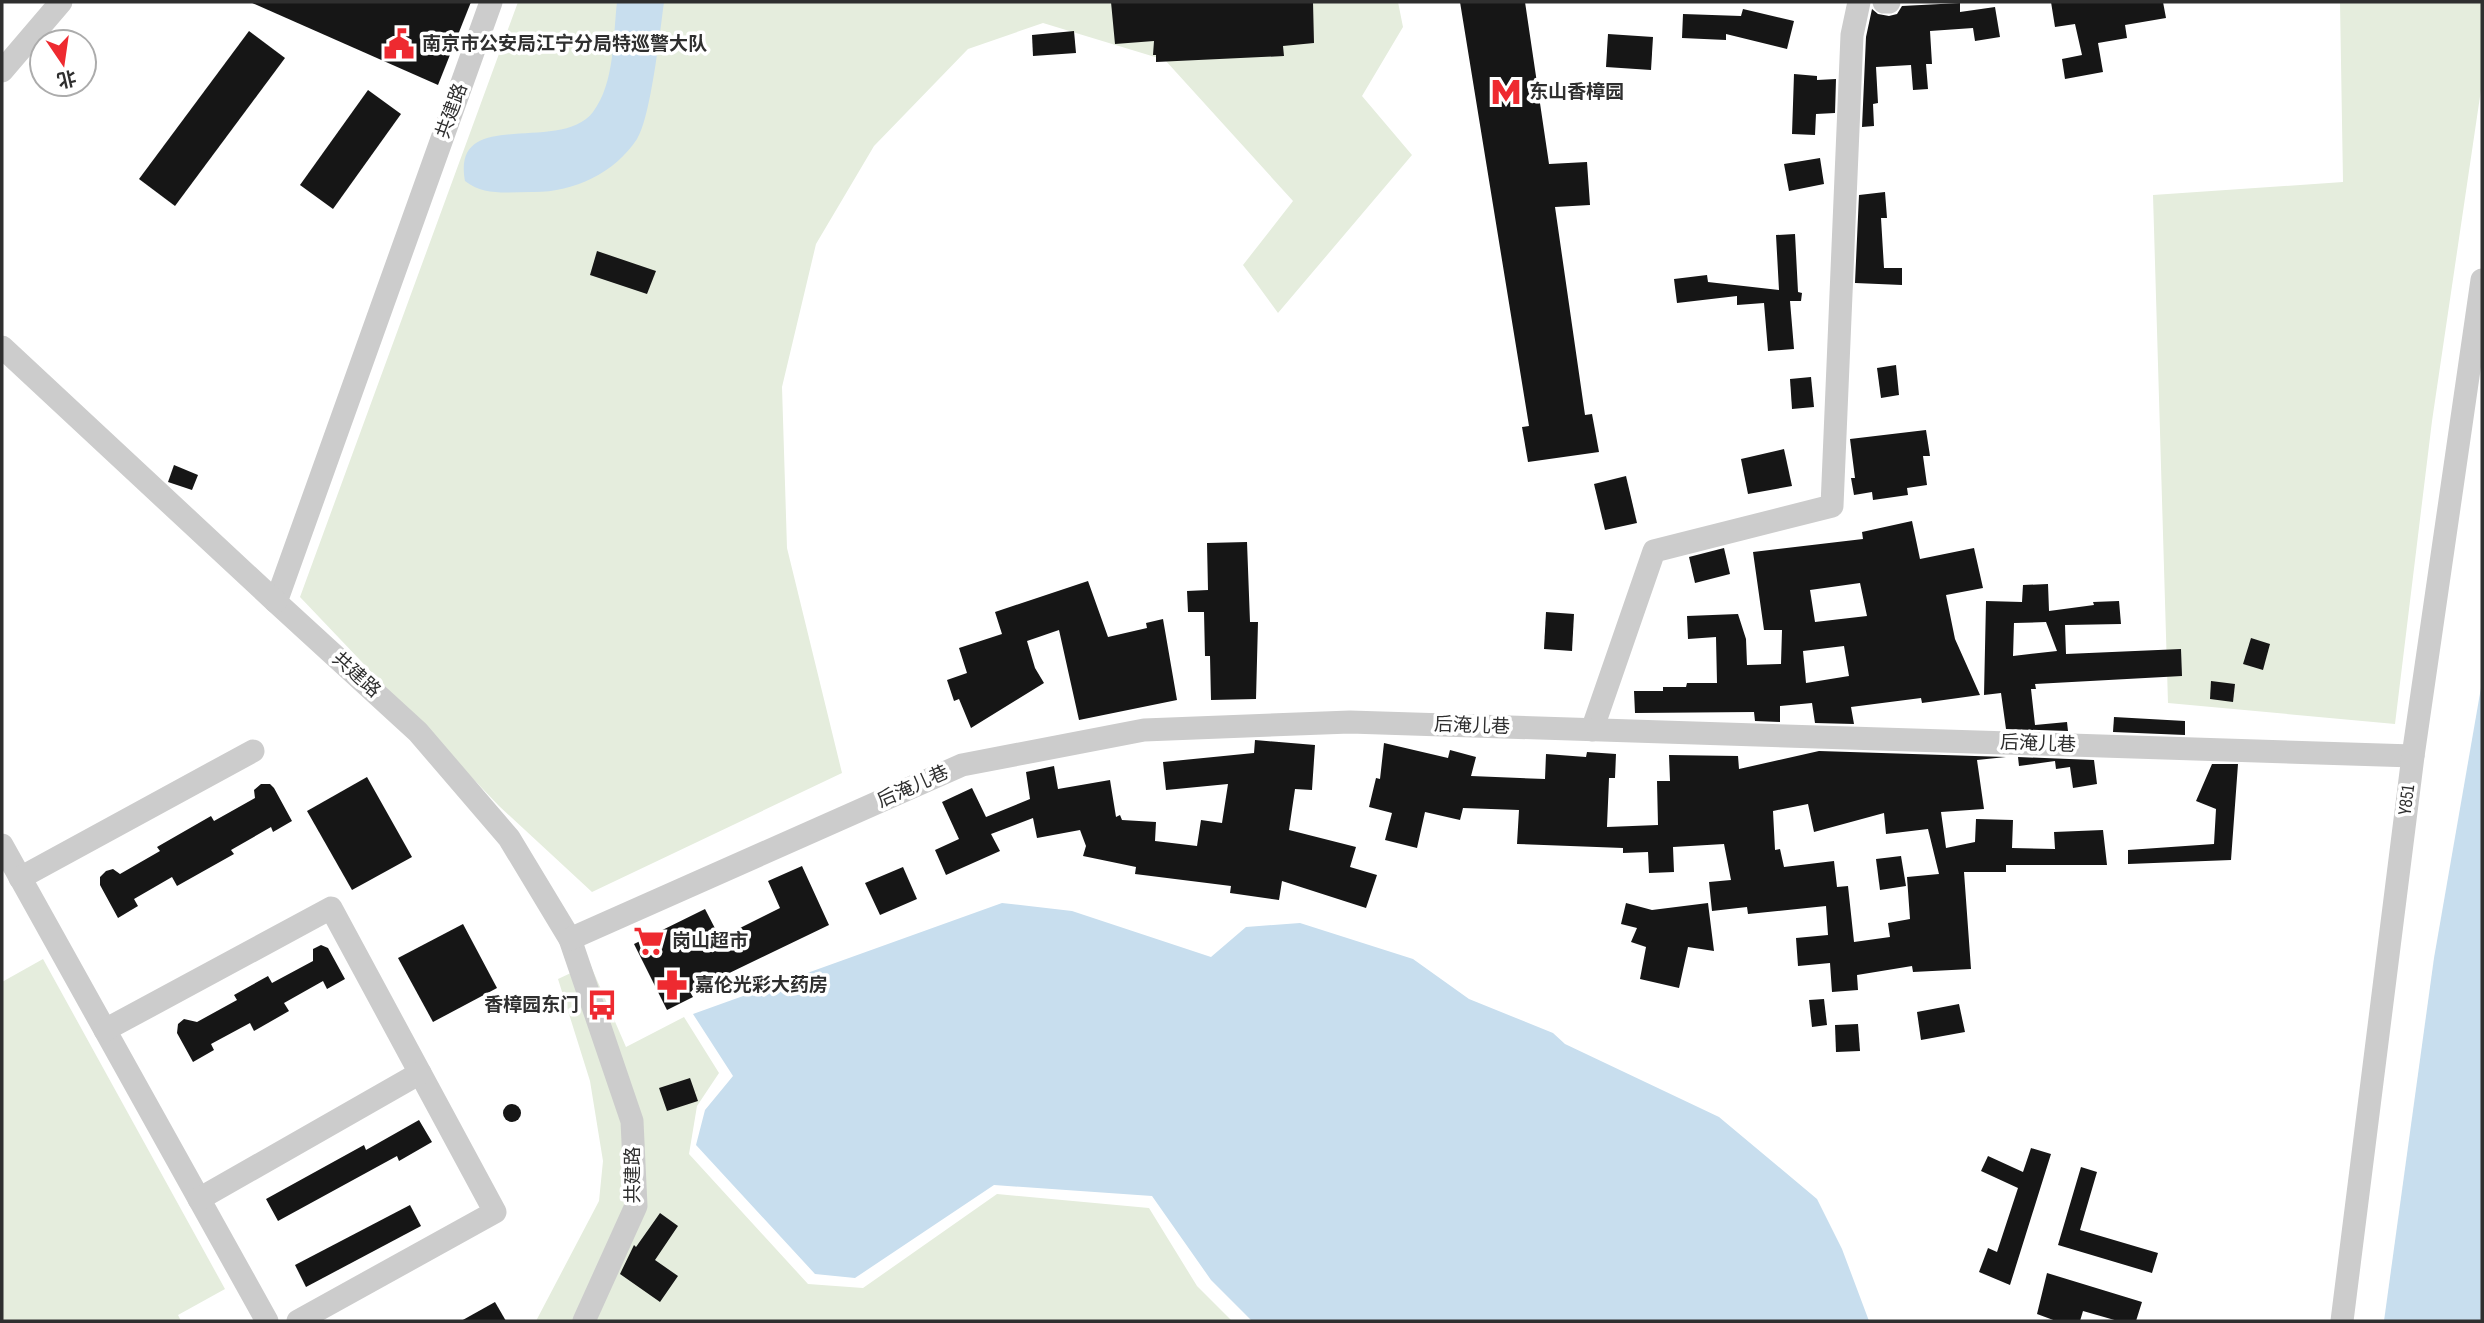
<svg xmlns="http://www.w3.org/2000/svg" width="2484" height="1323" font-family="'Sofia Sans Condensed','Noto Sans SC',sans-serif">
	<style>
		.green { fill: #e5eddd }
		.water { fill: #c8deee }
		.building { fill: #161616; fill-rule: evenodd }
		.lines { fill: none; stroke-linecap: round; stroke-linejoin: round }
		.minor { stroke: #ccc; stroke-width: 23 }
		.labels { text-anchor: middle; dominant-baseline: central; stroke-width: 7; stroke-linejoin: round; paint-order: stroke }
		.poi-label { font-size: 19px; font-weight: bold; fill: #2f2f2f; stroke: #fff; text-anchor: start }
		.street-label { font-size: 19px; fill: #2f2f2f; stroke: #fff }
	</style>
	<rect width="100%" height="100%" fill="#fff"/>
	<g class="green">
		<polygon points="518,2 1398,2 1403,27 1362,96 1412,155 1278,313 1243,265 1293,201 1165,60 1043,23 968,49 874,146 816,244 782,387 787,548 842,773 592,892 499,806 300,597"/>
		<polygon points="2340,2 2482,2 2482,83 2432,421 2395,724 2168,703 2153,195 2343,182"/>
		<polygon points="43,959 225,1289 178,1315 181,1321 2,1321 2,982"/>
		<polygon points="590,964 626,1047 684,1017 719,1073 697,1106 689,1154 808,1284 863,1288 997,1194 1149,1208 1197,1286 1232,1321 536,1321 599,1201 603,1161 590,1081 558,979"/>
	</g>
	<g class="water">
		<path d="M617,2H664C660,31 651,117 637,139C614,174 572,193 531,192C507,192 484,196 465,181C451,105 560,155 593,112C615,83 613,36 617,2Z"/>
		<polygon points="2482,682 2482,1321 2384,1321 2434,958"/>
		<polygon points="1002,903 1072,911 1211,957 1246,927 1300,923 1413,959 1469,999 1553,1033 1565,1044 1719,1117 1817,1199 1842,1249 1869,1321 1252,1321 1211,1280 1152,1196 994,1185 855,1278 815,1274 696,1145 705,1110 733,1076 693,1014"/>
	</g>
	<g class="building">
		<polygon points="250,2 471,2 438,85"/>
		<polygon points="1111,2 1313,2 1314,43 1283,46 1284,56 1156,62 1156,55 1153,55 1154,41 1115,44"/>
		<polygon points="1460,2 1525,2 1549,164 1587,162 1590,205 1555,207 1585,415 1592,414 1599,452 1528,462 1522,427 1529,426"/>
		<polygon points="2051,2 2163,2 2166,18 2125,25 2127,38 2098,43 2103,72 2065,79 2062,59 2082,55 2075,24 2055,27"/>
		<polygon points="1960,3 1960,12 1995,7 2000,37 1975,41 1973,28 1930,31 1932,64 1926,64 1928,89 1913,90 1911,65 1876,67 1878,103 1873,104 1874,126 1862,127 1866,37 1872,9 1878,14 1889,16 1897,14 1902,6"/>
		<polygon points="1743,9 1794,21 1787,49 1726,34 1726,40 1682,38 1683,14 1741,16"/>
		<polygon points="249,31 285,58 175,206 139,179"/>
		<polygon points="1074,31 1076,53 1033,56 1032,35"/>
		<polygon points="1608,34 1653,37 1651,70 1606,67"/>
		<polygon points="1794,74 1817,76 1817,80 1836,79 1835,113 1816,114 1815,135 1792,134"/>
		<polygon points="368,90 401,114 333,209 300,185"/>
		<polygon points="1820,158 1824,184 1789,191 1784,164"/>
		<polygon points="1885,192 1887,218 1881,218 1884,268 1902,268 1902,285 1855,283 1859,195"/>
		<polygon points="1795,234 1798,292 1802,293 1801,301 1790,301 1794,349 1768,351 1764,303 1737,305 1737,296 1677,303 1674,279 1707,275 1708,282 1779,290 1776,235"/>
		<polygon points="597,251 656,271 647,294 590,275"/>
		<polygon points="1896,365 1899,395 1881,398 1877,368"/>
		<polygon points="1811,377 1814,407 1792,409 1790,379"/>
		<polygon points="1926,430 1930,456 1923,456 1927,485 1907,488 1908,495 1873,500 1872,492 1854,495 1851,478 1855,478 1850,439"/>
		<polygon points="1784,449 1792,486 1748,494 1741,459"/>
		<polygon points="174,465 198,475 192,490 168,482"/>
		<polygon points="1626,476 1637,523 1605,530 1594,484"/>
		<path d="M1912,521L1920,559L1974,548L1983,588L1946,595L1955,639L1980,695L1922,703L1921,698L1851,707L1854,724L1815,723L1812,703L1780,706V722L1755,721L1754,712L1635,713L1634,691H1663V687H1686L1687,683H1717L1716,637L1688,639L1687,616L1738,614L1746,639L1747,665L1781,664L1782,630H1764L1753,552L1863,539L1862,532ZM1860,583L1867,616L1815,622L1810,590ZM1844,646L1849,676L1806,683L1803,651Z"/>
		<polygon points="1247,542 1250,622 1258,622 1256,699 1211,700 1210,656 1205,656 1204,612 1188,612 1187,591 1208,590 1207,543"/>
		<polygon points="1724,548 1730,574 1695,583 1689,557"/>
		<polygon points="1088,581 1108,637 1147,628 1146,623 1163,619 1177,700 1079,720 1059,630 1027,641 1035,668 1044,683 971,728 959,699 954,701 947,680 967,673 959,648 1002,634 995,612"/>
		<path d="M2048,584L2049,611L2094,605L2093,602L2119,601L2121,624L2065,625L2066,654L2181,649L2182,676L2035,684L2036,689H2031L2035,725L2067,722L2068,731L2006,729L2001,693L1984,695L1986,601L2022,602L2023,585ZM2046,622L2057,651L2013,656L2014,623Z"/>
		<polygon points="1546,612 1574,614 1572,651 1544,649"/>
		<polygon points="2251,638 2270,644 2263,670 2243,664"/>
		<polygon points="2211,681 2235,684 2233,702 2210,699"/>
		<polygon points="2114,717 2185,721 2185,735 2113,732"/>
		<polygon points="1255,740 1315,745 1312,790 1295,789 1289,830 1356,847 1350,867 1377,875 1366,908 1282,881 1279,900 1230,893 1231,886 1135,874 1136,867 1083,856 1086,846 1080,830 1037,838 1033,818 991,834 1000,851 946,875 935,850 959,839 942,802 972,788 986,817 1030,799 1026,772 1054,766 1058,789 1110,780 1116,817 1120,815 1122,820 1156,822 1155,841 1197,846 1201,820 1222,823 1228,784 1166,790 1163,762 1254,753"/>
		<path d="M1384,743L1448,758L1450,750L1476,757L1471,776L1545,779L1546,754L1586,757L1587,752L1616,754L1615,778H1609L1607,827L1658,825L1657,781H1670L1669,755L1738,756L1739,769L1819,751L2006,757L1977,760L1984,809L1941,812L1946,848L1975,842L1976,819L2013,820L2012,848L2055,849L2054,832L2103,830L2107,865H2006V872H1964L1971,969L1913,972L1912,966L1857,975L1858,990L1832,992L1830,963L1798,966L1796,938L1828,935L1826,906L1748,914L1747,907L1712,911L1709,882L1731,880L1724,844L1673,847L1674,872L1649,873L1648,852L1623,853V848L1517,844L1519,810L1463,808L1460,820L1425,812L1417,848L1385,840L1392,813L1369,807L1376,778L1380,779ZM1808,804L1814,832L1884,813L1886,834L1928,829L1939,874L1907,877L1910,919L1888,923L1890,937L1854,942L1848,886L1837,887L1834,861L1784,867L1780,849L1775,850L1773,811Z"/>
		<polygon points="2018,757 2094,760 2097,784 2073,788 2070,767 2056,769 2055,761 2019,766"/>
		<polygon points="2212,764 2238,764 2231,860 2128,864 2128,850 2214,844 2216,809 2196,801"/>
		<polygon points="367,777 412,857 352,890 307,811"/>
		<polygon points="261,784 270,784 274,788 292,821 273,832 271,827 231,850 234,854 177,886 172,877 134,899 138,906 118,918 100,885 100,877 106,871 113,869 120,874 160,851 157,847 211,816 214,821 255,798 254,790"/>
		<polygon points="1901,856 1906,886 1880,890 1876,859"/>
		<polygon points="802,866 829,925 690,992 693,997 667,1010 634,944 705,909 720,938 780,908 768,881"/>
		<polygon points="903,867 917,899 880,915 865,883"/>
		<polygon points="1626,903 1652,910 1708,903 1714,951 1688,947 1679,988 1640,979 1646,947 1631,942 1637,928 1621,924"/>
		<polygon points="463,924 497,988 433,1022 398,958"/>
		<polygon points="321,945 328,948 345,979 327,989 323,981 284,1003 289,1011 254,1031 250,1023 211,1044 214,1050 193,1062 177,1033 178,1024 184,1019 197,1022 237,1000 234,995 268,976 272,983 313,961 313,949"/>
		<polygon points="1824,999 1827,1025 1812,1027 1809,1000"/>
		<polygon points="1959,1004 1965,1032 1921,1040 1917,1012"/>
		<polygon points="1858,1024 1860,1051 1836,1052 1835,1025"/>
		<polygon points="690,1078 698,1101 667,1111 659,1088"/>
		<circle cx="512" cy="1113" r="9"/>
		<polygon points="419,1120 432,1142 399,1161 397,1156 278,1221 266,1199 364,1145 366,1150"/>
		<polygon points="2031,1148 2051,1154 2010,1285 1979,1272 1988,1248 1997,1252 2018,1188 1981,1171 1988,1156 2023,1172"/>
		<polygon points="2081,1167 2097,1172 2080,1230 2158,1253 2152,1273 2058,1245"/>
		<polygon points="410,1205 421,1226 306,1287 295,1265"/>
		<polygon points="660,1213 678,1226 655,1260 678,1276 660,1302 620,1274 634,1245 636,1247"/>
		<polygon points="2047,1273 2142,1302 2136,1321 2118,1321 2083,1311 2080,1321 2056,1321 2037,1314"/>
		<polygon points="495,1302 506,1321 461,1321"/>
	</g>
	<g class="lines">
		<g class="minor">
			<polyline points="491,2 276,602 418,732 509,838 570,939 632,1121 636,1206 584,1321"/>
			<polyline points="1884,2 1889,2"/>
			<polyline points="2,71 61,2"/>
			<polyline points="2,347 276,602"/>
			<polyline points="1592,730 1654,551 1832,506 1852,35 1859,2"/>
			<polyline points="2,845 267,1321"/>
			<polyline points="20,878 253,751"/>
			<polyline points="570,939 962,765 1144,730 1350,722 2413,756"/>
			<polyline points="105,1030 331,908 495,1212 298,1321"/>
			<polyline points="199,1199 420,1073"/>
			<polyline points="2342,1321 2413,756 2482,280"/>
		</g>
	</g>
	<defs>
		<g id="civic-bare" transform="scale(2.415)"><path d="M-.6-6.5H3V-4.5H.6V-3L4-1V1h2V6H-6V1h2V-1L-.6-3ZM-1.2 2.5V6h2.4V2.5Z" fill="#ee2a30" stroke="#fff" stroke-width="2.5" paint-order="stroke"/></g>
		<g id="metro-bare" transform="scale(2.415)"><path d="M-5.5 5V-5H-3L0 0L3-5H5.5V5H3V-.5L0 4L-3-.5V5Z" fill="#ee2a30" stroke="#fff" stroke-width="2.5" paint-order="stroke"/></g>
		<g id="supermarket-bare" transform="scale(2.415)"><path d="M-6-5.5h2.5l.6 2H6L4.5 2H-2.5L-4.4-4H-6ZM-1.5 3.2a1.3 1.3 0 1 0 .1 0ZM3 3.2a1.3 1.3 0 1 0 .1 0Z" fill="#ee2a30" stroke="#fff" stroke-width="2.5" paint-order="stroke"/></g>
		<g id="pharmacy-bare" transform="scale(2.415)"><path d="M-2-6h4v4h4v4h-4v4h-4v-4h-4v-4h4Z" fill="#ee2a30" stroke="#fff" stroke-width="2.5" paint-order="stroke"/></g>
		<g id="bus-bare" transform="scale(2.415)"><path d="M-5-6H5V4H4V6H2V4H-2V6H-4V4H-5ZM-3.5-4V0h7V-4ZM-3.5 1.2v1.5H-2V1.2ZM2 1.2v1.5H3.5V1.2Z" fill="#ee2a30" stroke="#fff" stroke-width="2.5" paint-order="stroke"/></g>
	</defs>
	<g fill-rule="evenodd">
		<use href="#civic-bare" x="399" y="44"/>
		<use href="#metro-bare" x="1506" y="92"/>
		<use href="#supermarket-bare" x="649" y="941"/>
		<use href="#pharmacy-bare" x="672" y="985"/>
		<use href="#bus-bare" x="602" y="1005"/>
	</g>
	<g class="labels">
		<g class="poi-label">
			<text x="422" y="44">南京市公安局江宁分局特巡警大队</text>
			<text x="1529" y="92">东山香樟园</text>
			<text x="672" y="941">岗山超市</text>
			<text x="695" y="985">嘉伦光彩大药房</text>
			<text x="579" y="1005" text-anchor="end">香樟园东门</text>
		</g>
		<g class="street-label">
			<text transform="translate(452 111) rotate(-70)">共建路</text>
			<text transform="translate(356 675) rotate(42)">共建路</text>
			<text transform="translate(1472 726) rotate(2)">后淹儿巷</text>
			<text transform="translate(2038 744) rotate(2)">后淹儿巷</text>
			<text transform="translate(913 787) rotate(-24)">后淹儿巷</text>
			<text transform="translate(2407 800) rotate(-83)">Y851</text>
			<text transform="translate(633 1175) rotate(-90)">共建路</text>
		</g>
	</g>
	<rect width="2484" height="1323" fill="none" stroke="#2f2f2f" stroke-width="7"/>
	<g transform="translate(63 63) rotate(167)"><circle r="33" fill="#ffffff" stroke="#acacac" stroke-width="2"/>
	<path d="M0-5L12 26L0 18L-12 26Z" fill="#ee2a30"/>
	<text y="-10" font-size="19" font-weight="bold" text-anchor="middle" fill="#2f2f2f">北</text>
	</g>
</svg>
